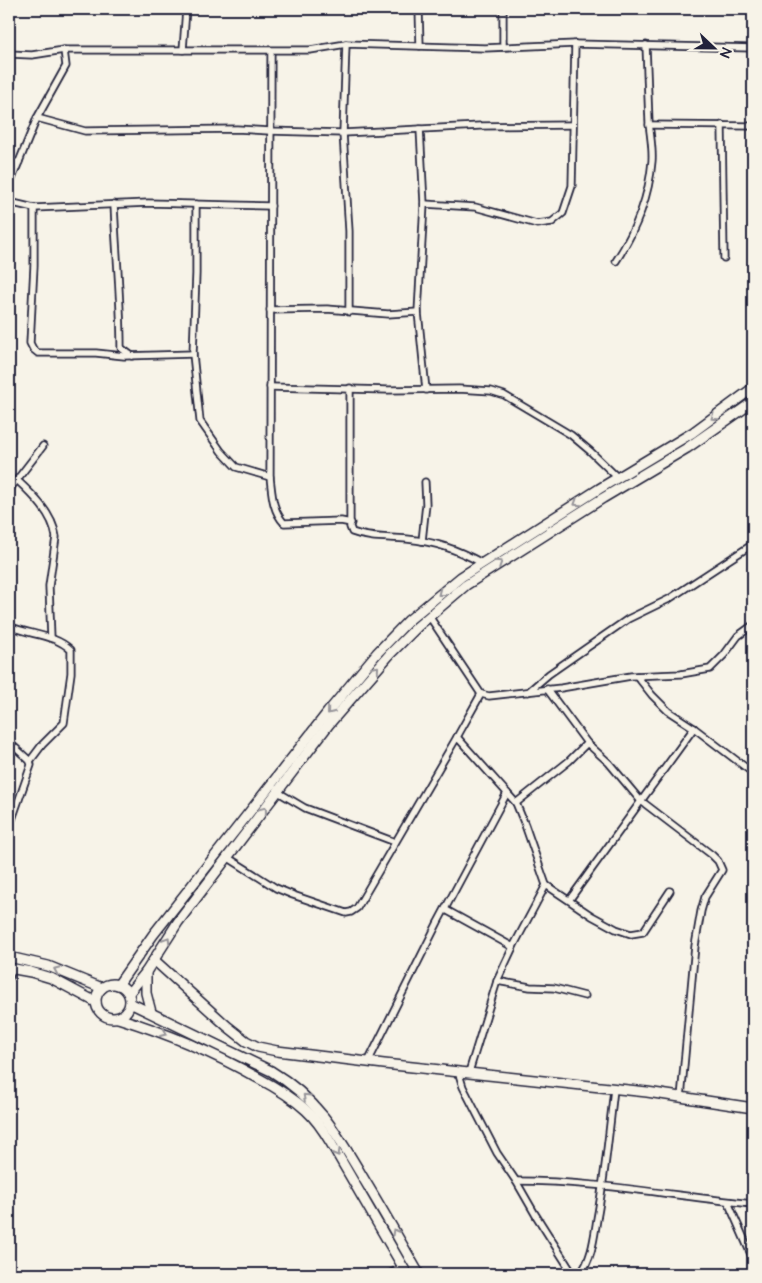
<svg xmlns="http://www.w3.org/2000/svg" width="762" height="1283" font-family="'Architects Daughter',sans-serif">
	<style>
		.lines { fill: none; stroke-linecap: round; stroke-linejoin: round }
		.street-casing { stroke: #22223b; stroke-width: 9 }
		.secondary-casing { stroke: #22223b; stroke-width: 12 }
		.primary-casing { stroke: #22223b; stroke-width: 12 }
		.street { stroke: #f7f3e8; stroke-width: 5.5 }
		.secondary { stroke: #f7f3e8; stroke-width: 9 }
		.primary { stroke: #f7f3e8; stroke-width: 9 }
		.oneway { stroke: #97959a }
	</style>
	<rect width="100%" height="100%" fill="#f7f3e8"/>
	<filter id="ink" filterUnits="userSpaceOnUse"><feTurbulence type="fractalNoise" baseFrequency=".02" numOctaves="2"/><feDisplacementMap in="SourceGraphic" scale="10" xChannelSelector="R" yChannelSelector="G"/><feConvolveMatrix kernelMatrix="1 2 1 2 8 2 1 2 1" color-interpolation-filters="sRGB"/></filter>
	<g filter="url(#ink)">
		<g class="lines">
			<g class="street-casing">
				<g id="street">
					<polyline points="419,9 420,46"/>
					<polyline points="346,44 343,133 349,231 349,312"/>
					<polyline points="503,47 503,9"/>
					<polyline points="183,50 186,9"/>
					<path d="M271,51L270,477C272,493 272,510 284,523L341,521L351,523"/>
					<polyline points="9,54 32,55 64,50 310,50 346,44 485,48 575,44 753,48"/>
					<polyline points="37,118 85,131 237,129 270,131 343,133 480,126 572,125"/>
					<polyline points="649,125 753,126"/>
					<polyline points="722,125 724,258"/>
					<polyline points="420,129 424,204 418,312 426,390"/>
					<polyline points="9,163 19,162"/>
					<polyline points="9,186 37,118 66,66 64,50"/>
					<polyline points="9,202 34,208 148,203 271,206"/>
					<path d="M114,204C116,252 121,300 121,348L132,356"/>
					<polyline points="196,204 196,274 193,354 200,421 221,451 236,467 270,477"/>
					<polyline points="424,204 475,207 537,224 552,222 563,213 572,186 575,44"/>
					<polyline points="34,208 34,266 30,343 33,349 38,353 96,353 124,356 193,354"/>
					<path d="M616,261C636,230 649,198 652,161C653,148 650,135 649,122C648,97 647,71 646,45"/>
					<polyline points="270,310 327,309 388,314 418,312"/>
					<polyline points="270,387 388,390 459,389 491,391 504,395 571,435 590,451 617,477"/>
					<path d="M350,388V527L352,532C370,539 389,537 407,539C436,542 456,549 482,563"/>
					<path d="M17,480C33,495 53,514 56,537L49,586L51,638"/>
					<polyline points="9,490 43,446"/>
					<polyline points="422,541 426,504 425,482"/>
					<polyline points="429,616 481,694 489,696 561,688 631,676 681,674 710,669 724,655 738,636 753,625"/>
					<path d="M9,626C29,635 55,634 71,650V673L64,723L42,745L30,761"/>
					<polyline points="637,676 652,695 668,711 694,728 753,773"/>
					<polyline points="547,689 587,743"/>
					<polyline points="528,692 549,674 628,619 669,599 753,544"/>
					<polyline points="457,737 516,803 525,825 546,885 592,916 616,929 631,934 643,932 670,891"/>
					<polyline points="9,742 30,761 31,765 9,828"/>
					<polyline points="278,792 305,808 395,842"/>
					<polyline points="516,803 569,761 587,743 609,763 640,800 712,855 718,861 722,870 705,897 701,911 695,946 681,1098"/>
					<polyline points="227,857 276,888 293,895 346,913 351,912 357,908 457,737 481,694"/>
					<polyline points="570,899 694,728"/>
					<polyline points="446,910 513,947"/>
					<polyline points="9,978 13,969"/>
					<polyline points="497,981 530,987 554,988 585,996"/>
					<polyline points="368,1062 438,922 507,793"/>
					<polyline points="458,1071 463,1087 497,1153 516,1181 535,1214 573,1274"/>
					<polyline points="469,1072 497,981 513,947 546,885"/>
					<path d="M516,1181C596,1181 674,1196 753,1204"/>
					<polyline points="728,1202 753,1259"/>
					<polyline points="389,1274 403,1267"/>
					<path d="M580,1274C592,1259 594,1238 597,1219C605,1176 609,1132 614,1089"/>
				</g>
			</g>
			<g class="secondary-casing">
				<g id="secondary">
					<polyline points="154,960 227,1026 246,1041 258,1047 277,1051 384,1064 647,1092 753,1108"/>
					<polyline points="118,985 153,935 328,712 377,653 409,620 461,577 599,489 692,433 753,388"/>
					<polyline points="129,993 146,972 178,922 329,724 390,654 418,626 466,585 603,498 687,448 753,402"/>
				</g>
			</g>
			<g class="primary-casing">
				<g id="primary">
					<polyline points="9,957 48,966 102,988"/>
					<polyline points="9,968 31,972 51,978 96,1002"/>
					<polyline points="146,972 146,993 151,1012"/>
					<circle cx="113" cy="1001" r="17"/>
					<path d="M130,1003L271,1071C318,1099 338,1135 365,1181C384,1212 401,1243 419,1274"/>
					<path d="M118,1018C167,1033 214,1053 258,1078C275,1087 292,1097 306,1110C316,1119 324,1131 331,1143L407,1274"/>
				</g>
			</g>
			<use href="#street" class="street"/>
			<use href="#secondary" class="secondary"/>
			<use href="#primary" class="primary"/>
		</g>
		<defs><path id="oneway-chevron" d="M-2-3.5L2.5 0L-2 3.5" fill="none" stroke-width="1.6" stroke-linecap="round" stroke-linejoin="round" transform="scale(1.25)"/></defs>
		<g class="oneway">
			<use href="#oneway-chevron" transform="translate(714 417) rotate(145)"/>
			<use href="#oneway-chevron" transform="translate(577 503) rotate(147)"/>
			<use href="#oneway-chevron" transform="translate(499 563) rotate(-33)"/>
			<use href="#oneway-chevron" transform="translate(441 593) rotate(142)"/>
			<use href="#oneway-chevron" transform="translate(376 669) rotate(-49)"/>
			<use href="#oneway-chevron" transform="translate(330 711) rotate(129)"/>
			<use href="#oneway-chevron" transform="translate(264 810) rotate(-53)"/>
			<use href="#oneway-chevron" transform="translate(167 940) rotate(-58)"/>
			<use href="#oneway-chevron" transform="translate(57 970) rotate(-157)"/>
			<use href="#oneway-chevron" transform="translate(164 1033) rotate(23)"/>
			<use href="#oneway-chevron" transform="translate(306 1097) rotate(-137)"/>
			<use href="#oneway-chevron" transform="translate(337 1153) rotate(60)"/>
			<use href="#oneway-chevron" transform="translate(395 1232) rotate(-120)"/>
		</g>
	</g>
	<rect width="762" height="1283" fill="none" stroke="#f7f3e8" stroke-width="30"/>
	<rect x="15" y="15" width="732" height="1253" fill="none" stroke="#22223b" stroke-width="2" filter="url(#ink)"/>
	<g transform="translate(714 48) rotate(112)" stroke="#f7f3e8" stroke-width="4" paint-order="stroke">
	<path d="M0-4L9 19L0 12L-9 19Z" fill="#22223b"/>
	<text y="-8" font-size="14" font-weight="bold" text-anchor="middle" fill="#22223b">N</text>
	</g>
</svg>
